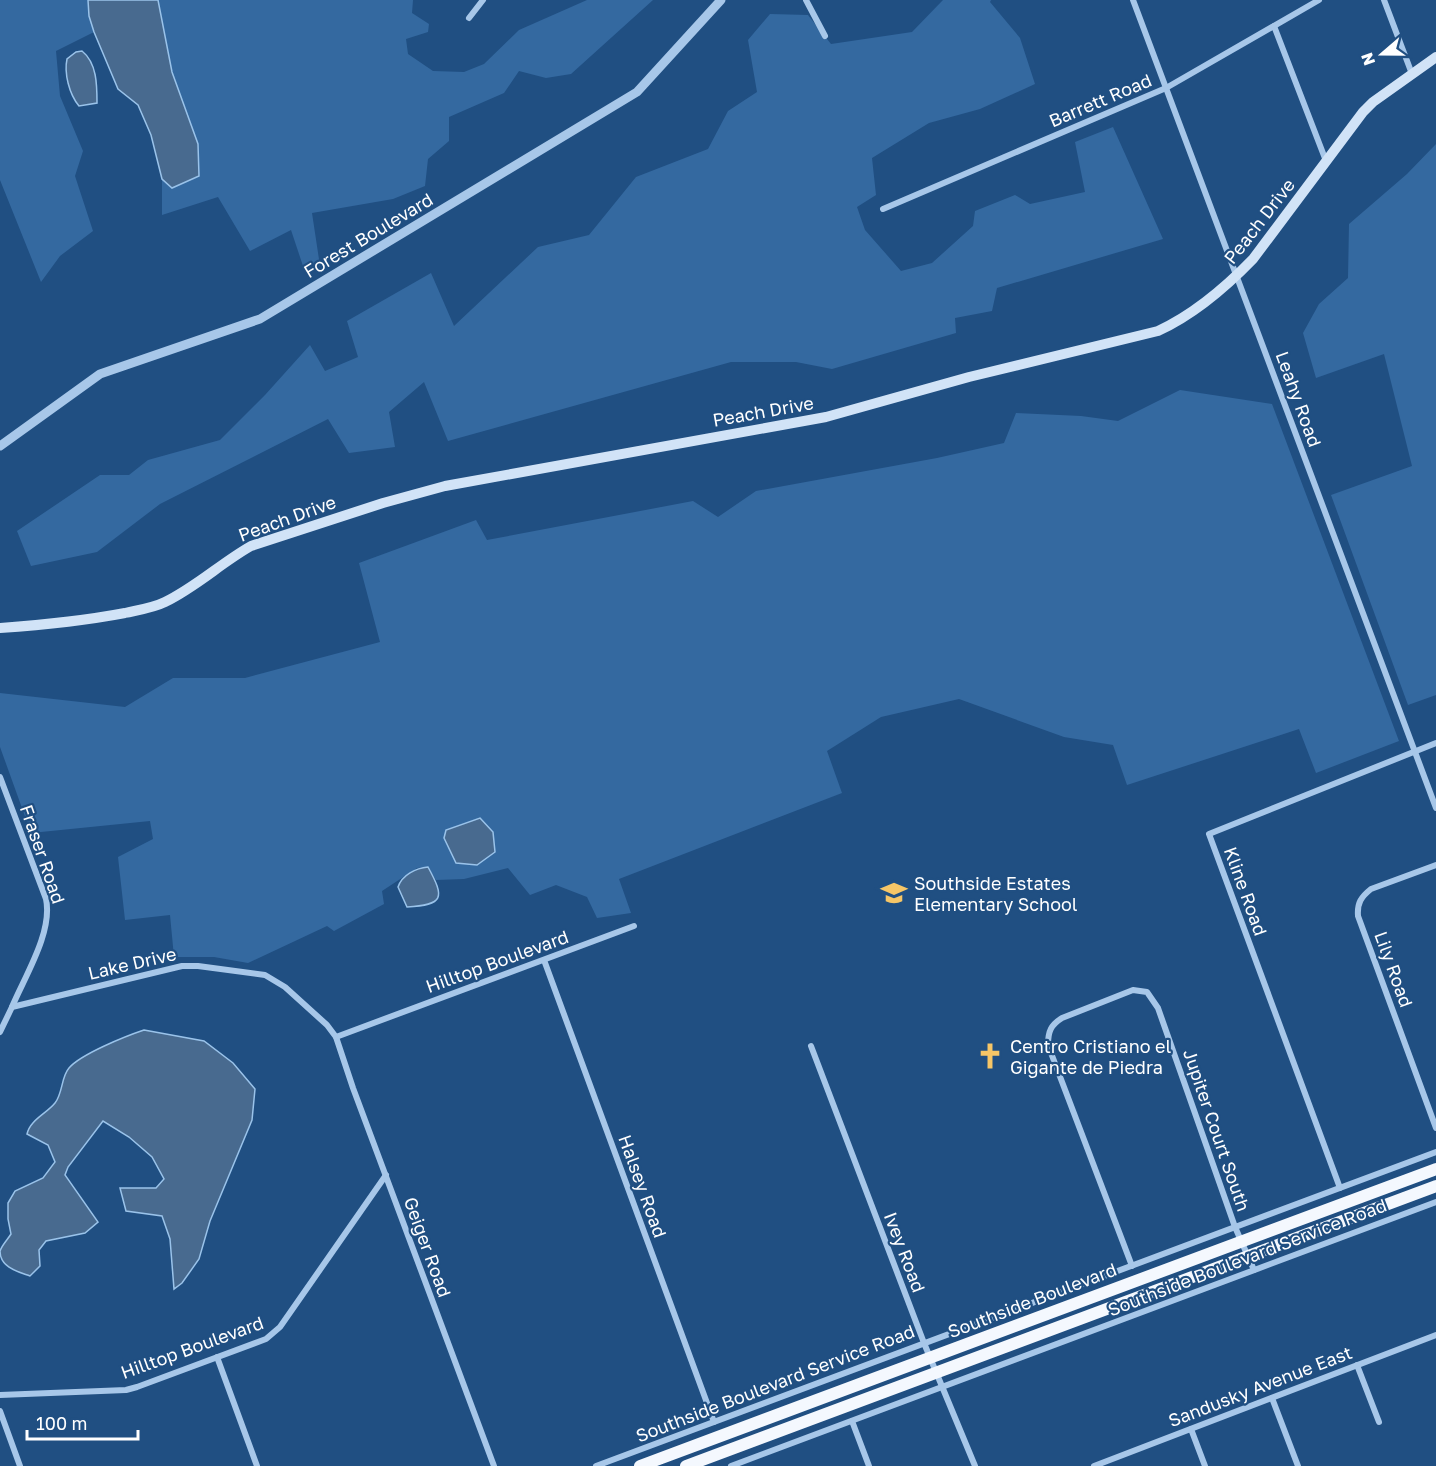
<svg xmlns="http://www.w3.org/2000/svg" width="1436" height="1466" font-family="'Golos Text',sans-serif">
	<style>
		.green { fill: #3469a0 }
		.water { fill: #486a8f; stroke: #9ac3ea; stroke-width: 1.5 }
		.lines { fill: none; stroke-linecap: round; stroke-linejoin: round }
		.minor { stroke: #a7c7e9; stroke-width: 6 }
		.tertiary { stroke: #a7c7e9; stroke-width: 9 }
		.secondary { stroke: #d1e3f7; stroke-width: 10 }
		.trunk { stroke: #f4f8fe; stroke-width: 12 }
		.labels { text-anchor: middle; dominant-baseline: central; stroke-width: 4.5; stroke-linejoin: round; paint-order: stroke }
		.street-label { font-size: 18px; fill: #fff; stroke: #204f82 }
		.poi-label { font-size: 18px; fill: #fff; stroke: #204f82; text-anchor: start }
	</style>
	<rect width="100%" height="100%" fill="#204f82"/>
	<g class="green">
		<polygon points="0,0 88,0 89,16 94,32 56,51 60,96 83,151 75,176 93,231 60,256 41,282 0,180"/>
		<polygon points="158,0 413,0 412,13 429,24 428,32 406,39 408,54 433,71 464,72 484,64 519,30 587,0 653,0 571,74 546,78 519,71 504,93 449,117 449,141 428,159 425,186 393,199 312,213 320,266 305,272 291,230 250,251 218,197 162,215 162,179 172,188 199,175 197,144 172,72"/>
		<polygon points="943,0 991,0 990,2 1020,38 1035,84 980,109 929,123 872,158 876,195 857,207 865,230 901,271 932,263 973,226 975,211 1015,195 1030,204 1085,192 1075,142 1113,127 1163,239 997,288 992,311 955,318 956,333 832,369 796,362 731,362 448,441 424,382 389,412 395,447 349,453 328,419 160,504 97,552 31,566 17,531 100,475 129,475 148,460 220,440 265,395 310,345 325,371 358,357 347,321 431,273 454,326 538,247 589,235 636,177 708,149 728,111 757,92 748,40 770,14 808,15 831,44 912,32"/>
		<polygon points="1436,144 1436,695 1408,705 1331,495 1412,466 1384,354 1316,378 1303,333 1319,304 1348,278 1349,224 1407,174"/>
		<polygon points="1180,390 1272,404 1399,741 1316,773 1299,729 1127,785 1113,745 1064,737 959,699 881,717 827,751 842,793 619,879 631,913 597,918 587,897 556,885 530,895 508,868 464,879 436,880 428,867 417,868 382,891 384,904 334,931 327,926 248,963 214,957 174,957 170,915 125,920 118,857 153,839 150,821 31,833 0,747 0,693 125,707 173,678 245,678 380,642 359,563 476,520 487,540 693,501 718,517 756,491 937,458 1004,443 1016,413 1081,416 1118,421"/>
	</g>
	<g class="water">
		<polygon points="88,0 158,0 172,72 198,144 199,176 172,188 162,179 151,135 138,105 118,89 94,32 89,16"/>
		<path d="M82,51C97,63 97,85 97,103L79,106C69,94 64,73 67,59L76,52Z"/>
		<polygon points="480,818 493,832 495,852 477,865 456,863 444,838 446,830"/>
		<path d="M428,867C445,898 444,905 407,907L398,887C402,875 416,868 428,867Z"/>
		<path d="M144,1030L204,1041L233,1063L255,1089L252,1120L210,1221L199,1259L182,1283L174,1289L170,1239L162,1216L126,1211L120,1188H156L164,1179L152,1157L129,1137L103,1121L68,1167L65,1175L98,1222L85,1233L46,1241L39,1250L40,1266L30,1276C19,1272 0,1268 0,1251C2,1245 8,1239 11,1234L8,1219V1203L15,1191L43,1178L55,1162L48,1145L27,1134C30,1120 46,1114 55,1103C63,1093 61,1077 69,1068C81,1054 126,1036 144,1030Z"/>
	</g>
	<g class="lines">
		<g class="minor">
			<polyline points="806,0 825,36"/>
			<polyline points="1133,0 1436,808"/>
			<polyline points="1384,0 1412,74"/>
			<polyline points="469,18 483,0"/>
			<polyline points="1274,26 1326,161"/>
			<polyline points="883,209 1166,88 1319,0"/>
			<path d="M0,777L46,899C53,932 25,976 12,1007"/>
			<path d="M1436,865L1371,889C1361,897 1357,903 1358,916L1436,1128"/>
			<polyline points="544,960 714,1422"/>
			<polyline points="0,1032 12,1007 182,966 198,966 265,975 285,987 327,1025 336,1037 353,1088 494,1466"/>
			<polyline points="336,1037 634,926"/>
			<polyline points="811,1046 924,1343 975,1466"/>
			<polyline points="1340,1188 1209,834 1436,743"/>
			<path d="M1132,1266L1048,1045C1048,1031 1051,1025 1062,1018L1133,990L1147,992L1158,1008L1235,1227L1254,1270"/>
			<polyline points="217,1357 257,1466"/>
			<polyline points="1357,1365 1379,1422"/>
			<polyline points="0,1395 126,1390 137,1387 266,1339 280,1327 386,1175"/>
			<polyline points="1272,1398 1298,1466"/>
			<polyline points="0,1411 20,1466"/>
			<polyline points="852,1421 869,1466"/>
			<polyline points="1191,1429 1205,1466"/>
			<polyline points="596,1466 1436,1152"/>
			<polyline points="731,1466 1436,1202"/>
			<polyline points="1094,1466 1436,1335"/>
		</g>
		<polyline class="tertiary" points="0,446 100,374 260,319 637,92 721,0"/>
		<path class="secondary" d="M0,628C42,625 83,621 125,613C138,610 153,608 165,602C196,587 221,563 251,546L383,503L445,486L826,417L969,377L1158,331C1195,314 1225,288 1253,259L1363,112L1373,102L1436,57"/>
		<g class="trunk">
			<polyline points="640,1466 1436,1169"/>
			<polyline points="686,1466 1436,1186"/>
		</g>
	</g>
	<defs>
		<g id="school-bare" transform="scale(2.07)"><path d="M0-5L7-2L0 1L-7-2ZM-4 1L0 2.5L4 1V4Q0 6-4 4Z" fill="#f6c667" stroke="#204f82" stroke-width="2.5" paint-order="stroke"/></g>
		<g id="church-bare" transform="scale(2.07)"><path d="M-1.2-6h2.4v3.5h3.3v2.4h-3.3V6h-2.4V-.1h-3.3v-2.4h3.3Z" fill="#f6c667" stroke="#204f82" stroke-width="2.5" paint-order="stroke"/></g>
	</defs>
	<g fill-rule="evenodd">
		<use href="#school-bare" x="894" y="893"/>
		<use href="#church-bare" x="990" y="1056"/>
	</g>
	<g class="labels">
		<g class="street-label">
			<text transform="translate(1100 100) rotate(-23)">Barrett Road</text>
			<text transform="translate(1259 221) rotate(-52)">Peach Drive</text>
			<text transform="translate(368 235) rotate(-31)">Forest Boulevard</text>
			<text transform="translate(1299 399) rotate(70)">Leahy Road</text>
			<text transform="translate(763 411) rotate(-10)">Peach Drive</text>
			<text transform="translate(287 518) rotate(-20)">Peach Drive</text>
			<text transform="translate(43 854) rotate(71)">Fraser Road</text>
			<text transform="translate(1246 891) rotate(70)">Kline Road</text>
			<text transform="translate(497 961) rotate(-20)">Hilltop Boulevard</text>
			<text transform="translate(132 963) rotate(-13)">Lake Drive</text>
			<text transform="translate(1394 969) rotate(70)">Lily Road</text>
			<text transform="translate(1217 1130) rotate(71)">Jupiter Court South</text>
			<text transform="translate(643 1186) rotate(70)">Halsey Road</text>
			<text transform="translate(428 1247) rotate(70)">Geiger Road</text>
			<text transform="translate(905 1252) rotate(69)">Ivey Road</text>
			<text transform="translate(1247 1257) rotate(-21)">Southside Boulevard Service Road</text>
			<text transform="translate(1032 1300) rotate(-21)">Southside Boulevard</text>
			<text transform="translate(192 1347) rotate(-20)">Hilltop Boulevard</text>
			<text transform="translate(775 1383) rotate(-21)">Southside Boulevard Service Road</text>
			<text transform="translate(1260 1386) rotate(-21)">Sandusky Avenue East</text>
		</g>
		<g class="poi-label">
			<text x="914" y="883">Southside Estates<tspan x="914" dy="21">Elementary School</tspan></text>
			<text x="1010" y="1046">Centro Cristiano el<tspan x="1010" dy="21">Gigante de Piedra</tspan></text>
		</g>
	</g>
	<g transform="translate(1382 54) rotate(250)" stroke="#204f82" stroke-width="4.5" paint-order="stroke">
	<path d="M0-4.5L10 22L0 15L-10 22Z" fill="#ffffff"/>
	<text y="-9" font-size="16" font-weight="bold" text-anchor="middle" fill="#ffffff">N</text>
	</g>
	<path d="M27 1430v9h111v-9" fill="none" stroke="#ffffff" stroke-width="3"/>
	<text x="36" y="1430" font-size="18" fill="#ffffff" stroke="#204f82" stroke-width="4.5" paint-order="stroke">100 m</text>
</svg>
